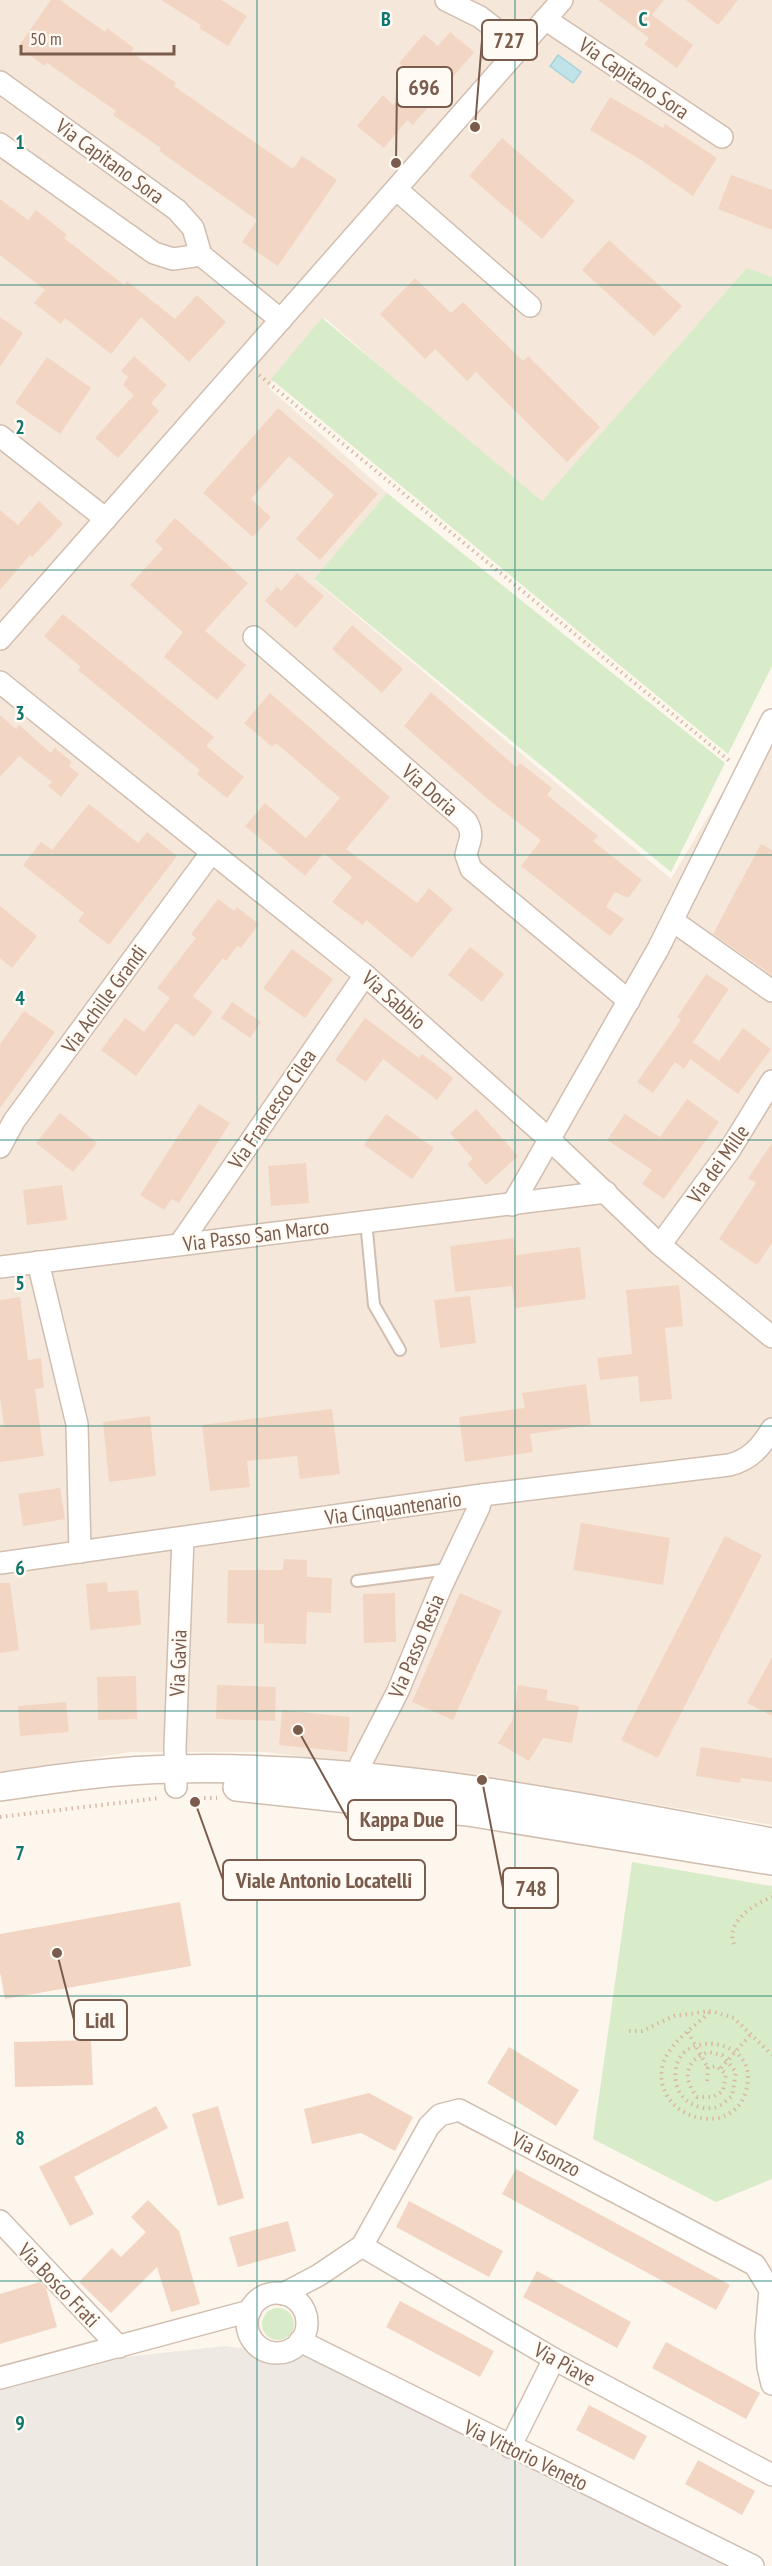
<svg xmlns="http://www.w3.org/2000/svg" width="772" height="2566" font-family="'PT Sans Narrow',sans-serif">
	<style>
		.residential { fill: #f5e8da }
		.industrial { fill: #efe9e4 }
		.green { fill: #d8ecc9 }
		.water { fill: #bfe3e8; stroke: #a5d3da; stroke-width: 1.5 }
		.building { fill: #f3d5c3 }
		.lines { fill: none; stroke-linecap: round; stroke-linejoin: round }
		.service-casing { stroke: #d1beb0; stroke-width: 14 }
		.minor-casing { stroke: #d1beb0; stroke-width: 24 }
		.tertiary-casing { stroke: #d1beb0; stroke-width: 30 }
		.path { stroke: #d9b8a5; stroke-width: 4; stroke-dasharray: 1.5 4.5; stroke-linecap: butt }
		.service { stroke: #fff; stroke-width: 10 }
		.minor { stroke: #fff; stroke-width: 21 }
		.tertiary { stroke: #fff; stroke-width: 27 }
		.grid { fill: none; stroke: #0f766e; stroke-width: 1.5; stroke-opacity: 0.55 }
		.labels { text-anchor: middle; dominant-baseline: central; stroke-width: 5; stroke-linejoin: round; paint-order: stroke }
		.street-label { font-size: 21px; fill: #7a5c4d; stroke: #fffaf3 }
		.grid-label { font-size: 20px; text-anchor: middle; font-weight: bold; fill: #0f766e; stroke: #fffaf3; stroke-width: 5; stroke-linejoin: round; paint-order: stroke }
		.leader { fill: none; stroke: #7a5c4d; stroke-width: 2 }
		.callout-dot { fill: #7a5c4d; stroke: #fffaf3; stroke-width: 2 }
		.callout { fill: #fffaf3; stroke: #7a5c4d; stroke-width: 2 }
		.callout-label { font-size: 22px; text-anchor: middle; font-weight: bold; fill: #7a5c4d }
	</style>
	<rect width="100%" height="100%" fill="#fdf6ec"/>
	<polygon class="residential" points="0,0 772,0 772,280 541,507 325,318 268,387 387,493 314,580 671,879 772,709 772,1825 625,1799 267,1752 131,1752 0,1773"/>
	<polygon class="industrial" points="225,2346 309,2357 753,2566 0,2566 0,2384 125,2357"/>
	<g class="green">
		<polygon points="747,268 772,277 772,666 728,754 271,379 322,318 542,501"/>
		<polygon points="387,493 725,763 671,872 314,579"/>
		<polygon points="632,1862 772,1886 772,2179 716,2202 593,2139"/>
		<circle cx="278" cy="2324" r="16"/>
	</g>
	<polygon class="water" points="558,55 581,72 573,83 550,66"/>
	<g class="building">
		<polygon points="51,0 60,0 105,32 107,28 134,48 131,52 176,83 174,86 293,169 302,156 337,180 278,266 242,242 257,220 159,151 161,148 113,115 116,111 47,63 45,66 18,47"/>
		<polygon points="161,0 221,0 247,16 228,46 199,28 201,25"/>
		<polygon points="598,0 664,0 652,15 693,45 677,68 644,44 649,38"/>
		<polygon points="686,0 738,0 718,25"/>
		<polygon points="450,32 474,52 413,125 407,120 384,148 357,126 383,95 393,105 416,77 399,63 424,34 438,46"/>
		<polygon points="610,97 663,128 665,124 717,158 693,196 641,160 590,130"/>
		<polygon points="502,138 575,201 542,239 469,176"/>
		<polygon points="731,175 772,190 772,230 718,209"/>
		<polygon points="0,199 28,220 36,210 67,235 64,238 124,285 127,281 175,319 197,295 226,322 189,362 141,317 111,354 65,318 61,324 34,303 45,290 0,255"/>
		<polygon points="609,240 682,306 654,336 582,270"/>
		<polygon points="415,278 451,313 463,302 523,361 528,356 600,427 567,462 476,372 467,381 435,349 425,359 380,314"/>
		<polygon points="0,317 23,333 0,367"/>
		<polygon points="134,356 167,385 151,403 159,411 118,458 95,438 134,395 123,385 128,377 121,371"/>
		<polygon points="47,357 91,388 60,434 15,403"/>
		<polygon points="278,408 378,494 320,560 296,539 334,495 289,456 251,499 271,517 253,537 203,493"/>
		<polygon points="39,501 63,524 32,557 30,555 0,590 0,510 18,525"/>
		<polygon points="175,518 248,583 205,631 246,665 217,700 164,657 183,632 130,585 163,549 155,541"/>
		<polygon points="297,573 324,596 296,628 265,601 277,587 281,591"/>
		<polygon points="63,614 214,737 206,746 244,777 227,798 197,774 200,770 78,670 81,667 44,636"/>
		<polygon points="352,625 403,669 382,693 332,649"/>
		<polygon points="431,692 516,767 520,763 552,788 547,795 598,836 593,841 642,880 628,898 615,892 606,907 624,919 610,936 521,866 541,840 490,801 404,726"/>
		<polygon points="270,693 390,797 346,849 417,903 429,888 453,909 412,958 366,920 363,925 332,902 352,877 324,853 305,876 245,826 265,803 306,838 340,798 276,743 272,747 244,723"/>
		<polygon points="0,715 16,729 19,725 51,753 55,748 72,762 69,766 79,774 61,797 48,786 52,782 19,756 0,777"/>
		<polygon points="89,804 138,843 147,832 177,856 109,945 78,921 84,913 23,865 41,842 52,850"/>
		<polygon points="761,844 772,850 772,975 713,934"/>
		<polygon points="218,899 234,911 237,907 259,924 241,948 237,946 226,961 223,958 193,996 213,1012 194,1037 176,1023 136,1076 101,1050 125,1018 144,1032 170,998 157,988 196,938 191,934"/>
		<polygon points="0,906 37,936 12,968 0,958"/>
		<polygon points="470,947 504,974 482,1002 448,975"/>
		<polygon points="292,949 333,979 305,1018 263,988"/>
		<polygon points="706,974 729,989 693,1042 719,1061 743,1028 771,1049 738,1094 690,1059 684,1069 675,1062 653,1093 637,1082 681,1020 677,1017"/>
		<polygon points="232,1002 261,1022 250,1038 221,1018"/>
		<polygon points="24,1011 55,1032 0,1108 0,1044"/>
		<polygon points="365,1018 419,1058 422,1054 453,1078 437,1100 383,1059 366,1082 335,1060"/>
		<polygon points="687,1099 719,1122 664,1199 642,1184 652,1170 607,1140 625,1114 660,1137"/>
		<polygon points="199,1104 230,1123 179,1203 172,1199 164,1210 140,1195"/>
		<polygon points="476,1109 518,1156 486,1185 467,1164 473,1159 450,1133"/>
		<polygon points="60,1113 97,1143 73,1172 36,1143"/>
		<polygon points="386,1114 434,1148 412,1179 364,1145"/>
		<polygon points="772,1143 772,1243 757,1265 719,1239 756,1183 748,1178"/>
		<polygon points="306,1163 309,1203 271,1206 268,1166"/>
		<polygon points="62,1185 67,1220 27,1225 23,1190"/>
		<polygon points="514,1238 516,1255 580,1247 586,1299 515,1308 512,1286 455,1292 450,1246"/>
		<polygon points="679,1285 683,1326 665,1328 672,1399 640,1402 638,1376 600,1380 597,1358 632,1354 626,1290"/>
		<polygon points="470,1296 476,1343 440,1348 434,1300"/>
		<polygon points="20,1297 28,1360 41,1358 44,1388 35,1389 44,1456 0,1462 0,1427 4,1426 0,1397 0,1300"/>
		<polygon points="586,1384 591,1425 530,1434 533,1452 465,1462 459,1417 525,1408 522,1393"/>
		<polygon points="332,1409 340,1474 300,1479 297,1456 247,1461 250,1487 210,1491 202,1425"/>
		<polygon points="150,1416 156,1476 109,1482 103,1422"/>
		<polygon points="60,1488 65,1519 23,1526 18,1494"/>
		<polygon points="581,1523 670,1538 663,1585 573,1570"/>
		<polygon points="725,1536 762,1555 658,1758 621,1740"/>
		<polygon points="284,1559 307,1560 307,1577 332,1578 331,1613 307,1612 306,1644 264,1643 264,1624 227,1623 228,1570 283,1570"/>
		<polygon points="107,1582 108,1592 138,1590 141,1625 90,1630 86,1584"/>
		<polygon points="0,1583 10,1583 19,1650 0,1653"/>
		<polygon points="395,1593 396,1642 364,1643 363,1594"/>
		<polygon points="460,1593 502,1611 453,1720 412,1702"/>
		<polygon points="772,1657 772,1716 747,1703"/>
		<polygon points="136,1676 137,1719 98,1720 97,1677"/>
		<polygon points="217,1685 276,1687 275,1721 216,1719"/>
		<polygon points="518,1685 548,1690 546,1700 579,1706 572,1743 543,1738 529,1761 498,1743 512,1721"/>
		<polygon points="66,1702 69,1732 20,1736 18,1706"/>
		<polygon points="282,1710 350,1717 347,1752 279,1745"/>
		<polygon points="701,1747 772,1758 772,1782 741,1778 740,1783 696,1776"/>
		<polygon points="180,1902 191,1966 5,1999 0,1972 0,1934"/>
		<polygon points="91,2040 93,2085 15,2087 14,2042"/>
		<polygon points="509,2047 579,2090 556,2126 487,2083"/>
		<polygon points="369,2093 413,2117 395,2151 361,2133 312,2144 304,2109"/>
		<polygon points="156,2106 168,2128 74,2177 94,2214 70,2226 39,2167"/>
		<polygon points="218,2106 244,2198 218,2206 192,2114"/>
		<polygon points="516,2169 730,2285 716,2310 502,2194"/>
		<polygon points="148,2200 179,2231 200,2304 171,2312 157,2267 111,2313 79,2282 112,2248 121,2257 146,2232 131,2217"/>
		<polygon points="409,2201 503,2251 489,2277 396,2227"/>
		<polygon points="288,2221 296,2251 238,2267 229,2237"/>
		<polygon points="537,2271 631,2322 617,2348 523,2297"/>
		<polygon points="40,2282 46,2288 57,2327 0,2344 0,2294"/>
		<polygon points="400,2301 494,2351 480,2377 386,2327"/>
		<polygon points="666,2342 760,2393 746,2419 652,2368"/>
		<polygon points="589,2405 647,2436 634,2460 576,2430"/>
		<polygon points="698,2460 755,2491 742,2515 685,2484"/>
	</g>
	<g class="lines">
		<g class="service-casing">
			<g id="service">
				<polyline points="366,1221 374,1305 400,1350"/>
				<polyline points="357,1581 449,1569"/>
			</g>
		</g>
		<g class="minor-casing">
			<g id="minor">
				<polyline points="446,0 480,17 519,47"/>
				<polyline points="545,19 722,137"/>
				<polyline points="0,82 177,210 193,228 201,255 281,320"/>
				<polyline points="0,144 154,253 173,259 201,255"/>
				<polyline points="396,189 530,306"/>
				<polyline points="0,436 106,519"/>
				<path d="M254,637L466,821C475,836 469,840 466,855L471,869L629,1001"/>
				<polyline points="0,639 562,0"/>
				<polyline points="0,682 365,975 549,1139 660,1245 772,1337"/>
				<polyline points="673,921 772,991"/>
				<polyline points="0,1147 14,1121 211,853"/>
				<polyline points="512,1205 658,949 772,720"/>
				<polyline points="180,1244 365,975"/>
				<polyline points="660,1245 729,1151 772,1081"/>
				<polyline points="38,1262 77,1424 80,1552"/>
				<polyline points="0,1267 606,1192"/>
				<path d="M0,1563L482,1495L729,1465C750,1460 761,1447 772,1429"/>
				<polyline points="176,1787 175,1747 183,1538"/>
				<polyline points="355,1791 361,1763 398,1691 441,1587 479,1507 482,1495"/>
				<polyline points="0,2221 119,2347"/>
				<polyline points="362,2246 554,2359 772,2475"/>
				<circle cx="277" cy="2323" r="30"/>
				<polyline points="283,2294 319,2275 362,2246 429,2126 440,2115 459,2110 755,2265 770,2290 766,2336 768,2367 772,2384"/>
				<polyline points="300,2341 753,2566"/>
				<polyline points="0,2378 250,2311"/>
				<polyline points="510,2447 554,2359"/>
			</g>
		</g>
		<g class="tertiary-casing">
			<g id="tertiary">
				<path d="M0,1787C58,1778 116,1770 175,1769C376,1764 575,1806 772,1842"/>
				<polyline points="237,1787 468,1812 772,1861"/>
			</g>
		</g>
		<g class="path">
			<polyline points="259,375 731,762"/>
			<polyline points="192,1798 217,1798"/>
			<polyline points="0,1817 160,1798"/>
			<path d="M734,1944C725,1922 754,1904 772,1897"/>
			<polyline points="629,2031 642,2031 674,2016 711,2011 734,2018 772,2055"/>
			<polyline points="688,2032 708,2068"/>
			<polyline points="721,2068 751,2034"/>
			<path d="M707,2081L708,2068L716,2066L726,2074L723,2091L713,2097H697C682,2078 685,2060 709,2052L722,2055L736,2072L732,2096C728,2099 722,2105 717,2107C702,2112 681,2102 677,2086C661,2025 767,2032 745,2094C727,2143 646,2113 664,2061C672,2041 695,2026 711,2011"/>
		</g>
		<use href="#service" class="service"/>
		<use href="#minor" class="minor"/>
		<use href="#tertiary" class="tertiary"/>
	</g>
	<path class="grid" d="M257,0V2566M515,0V2566M0,285H772M0,570H772M0,855H772M0,1140H772M0,1426H772M0,1711H772M0,1996H772M0,2281H772"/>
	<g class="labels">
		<g class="street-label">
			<text transform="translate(634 78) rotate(34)">Via Capitano Sora</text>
			<text transform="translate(110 161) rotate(36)">Via Capitano Sora</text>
			<text transform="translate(430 790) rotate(41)">Via Doria</text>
			<text transform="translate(104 999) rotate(-54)">Via Achille Grandi</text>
			<text transform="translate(394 1000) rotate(41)">Via Sabbio</text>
			<text transform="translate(272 1109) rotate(-56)">Via Francesco Cilea</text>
			<text transform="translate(718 1164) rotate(-55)">Via dei Mille</text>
			<text transform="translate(256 1235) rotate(-7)">Via Passo San Marco</text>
			<text transform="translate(393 1508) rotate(-8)">Via Cinquantenario</text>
			<text transform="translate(416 1646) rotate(-67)">Via Passo Resia</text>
			<text transform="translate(178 1663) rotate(-88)">Via Gavia</text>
			<text transform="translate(546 2154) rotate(27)">Via Isonzo</text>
			<text transform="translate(59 2285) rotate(46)">Via Bosco Frati</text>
			<text transform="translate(565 2364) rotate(29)">Via Piave</text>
			<text transform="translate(526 2455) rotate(26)">Via Vittorio Veneto</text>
		</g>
	</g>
	<g class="grid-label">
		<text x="386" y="26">B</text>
		<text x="643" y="26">C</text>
		<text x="20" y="149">1</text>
		<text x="20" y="434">2</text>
		<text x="20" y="720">3</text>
		<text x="20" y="1005">4</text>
		<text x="20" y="1290">5</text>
		<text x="20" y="1575">6</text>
		<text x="20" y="1860">7</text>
		<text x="20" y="2145">8</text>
		<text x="20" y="2430">9</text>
	</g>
	<path class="leader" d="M475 127L482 40M396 163L397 87M298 1730L348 1820M195 1802L223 1880M482 1780L503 1888M57 1953L74 2020"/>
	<g class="callout-dot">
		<circle cx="475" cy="127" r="6"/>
		<circle cx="396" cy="163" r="6"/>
		<circle cx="298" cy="1730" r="6"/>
		<circle cx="195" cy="1802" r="6"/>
		<circle cx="482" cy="1780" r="6"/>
		<circle cx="57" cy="1953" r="6"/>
	</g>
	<g class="callout">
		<rect x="482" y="20" width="55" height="40" rx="6"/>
		<rect x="397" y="67" width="55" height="40" rx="6"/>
		<rect x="348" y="1800" width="108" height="40" rx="6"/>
		<rect x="223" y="1860" width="202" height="40" rx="6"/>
		<rect x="503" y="1868" width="55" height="40" rx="6"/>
		<rect x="74" y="2000" width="53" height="40" rx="6"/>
	</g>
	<g class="callout-label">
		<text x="509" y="48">727</text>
		<text x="424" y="95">696</text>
		<text x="402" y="1827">Kappa Due</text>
		<text x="324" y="1888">Viale Antonio Locatelli</text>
		<text x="531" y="1896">748</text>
		<text x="100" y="2028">Lidl</text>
	</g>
	<path d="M21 45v9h153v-9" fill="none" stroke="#7a5c4d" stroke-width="3"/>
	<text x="30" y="45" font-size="18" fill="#7a5c4d" stroke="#fffaf3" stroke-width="4.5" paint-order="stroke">50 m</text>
</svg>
